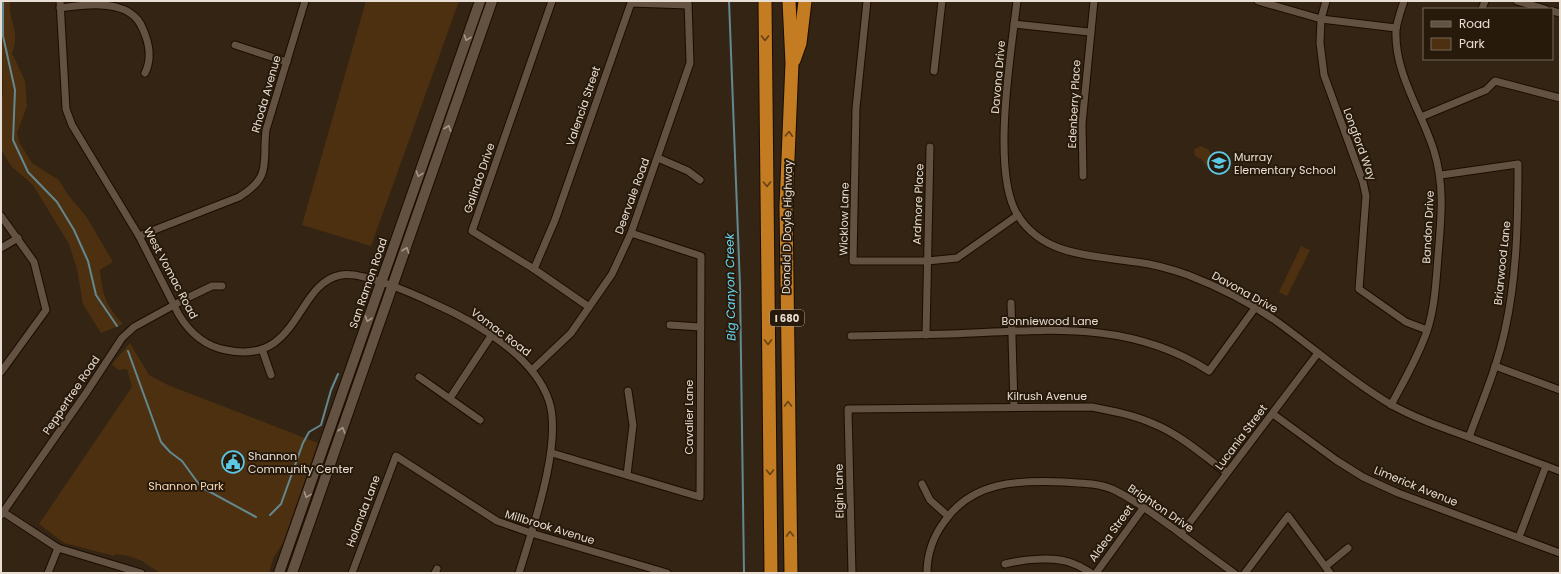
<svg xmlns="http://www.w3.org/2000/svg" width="1561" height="574" font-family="Poppins,sans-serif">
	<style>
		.green { fill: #4d300f }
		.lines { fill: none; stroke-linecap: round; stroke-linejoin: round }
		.stream { stroke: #638890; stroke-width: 2 }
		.minor-casing { stroke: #1a0c01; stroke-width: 9 }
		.secondary-casing { stroke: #1a0c01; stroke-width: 12 }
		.motorway-casing { stroke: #1a0c01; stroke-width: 15 }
		.minor { stroke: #635141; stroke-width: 7 }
		.secondary { stroke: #635141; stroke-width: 10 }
		.motorway { stroke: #c37c22; stroke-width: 13 }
		.oneway { stroke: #a6988a }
		.oneway2 { stroke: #664114 }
		.labels { text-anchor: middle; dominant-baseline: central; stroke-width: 4; stroke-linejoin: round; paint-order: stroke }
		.shield { fill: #281a0b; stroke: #aea398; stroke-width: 1 }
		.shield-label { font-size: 10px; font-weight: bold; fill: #e8ded4 }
		.street-label { font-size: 11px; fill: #e8ded4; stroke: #281a0b }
		.poi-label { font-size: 11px; fill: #e8ded4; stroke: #281a0b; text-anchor: start }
		.park-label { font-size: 11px; fill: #f8d8b8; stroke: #281a0b }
		.water-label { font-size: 12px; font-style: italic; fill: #68d7f6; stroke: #281a0b }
	</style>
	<rect width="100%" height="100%" fill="#332414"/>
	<g class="green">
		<path d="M1,1H10C8,23 21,30 12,53L25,81L27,106L17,133L19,142L32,163L59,180L68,195L86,216L113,262L100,270C102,294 106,306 123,324L101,333L83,304L77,269L69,244L33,185L11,166L1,149V98L3,94Z"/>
		<polygon points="366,1 459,1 371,246 302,225"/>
		<polygon points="1201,146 1209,150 1214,164 1211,168 1208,168 1202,160 1195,156 1194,149"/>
		<polygon points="1301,246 1310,250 1287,296 1279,292"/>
		<polygon points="130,343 149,375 168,385 318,443 283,543 274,557 269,573 160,573 142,561 128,556 116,554 114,556 64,543 39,524 132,387 127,369 118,370 112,364"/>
	</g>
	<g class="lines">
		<g class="stream">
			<polyline points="3,1 3,36 15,90 13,140 28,172 57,202 74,230 88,261 96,295 117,326"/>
			<polyline points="729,1 740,286 744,573"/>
			<polyline points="128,351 161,442 170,452 182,461 201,487 256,517"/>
			<polyline points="270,515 281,504 303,443 309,432 321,425 331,390 338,374"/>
		</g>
		<g class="minor-casing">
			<g id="minor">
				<path d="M60,1L66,109L72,125L139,236L179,315C190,333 204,346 226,350C300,366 295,283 341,275C362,271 414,294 435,304C476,322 534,356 549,401C563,443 532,530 519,573"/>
				<polyline points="552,1 472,231 534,269 589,307"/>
				<polyline points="867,1 856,108 853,261 927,261 957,258 1018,215"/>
				<path d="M1017,1C1011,53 991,170 1017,214C1043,257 1093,255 1136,262C1153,264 1171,269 1188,275C1219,287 1249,302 1276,321C1314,348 1349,380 1390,404C1413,417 1438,426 1463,435C1495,447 1528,459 1560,471"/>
				<polyline points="1258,1 1321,19 1396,28"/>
				<polyline points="1326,1 1321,19 1320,43 1324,75 1363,182 1366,196 1359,289 1406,322 1427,330"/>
				<polyline points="1517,1 1545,9"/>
				<path d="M60,8C82,5 117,0 134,16C141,22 143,29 146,37C150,49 151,61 145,73"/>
				<polyline points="1482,9 1485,1"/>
				<polyline points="1552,11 1560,13"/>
				<polyline points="1014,24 1089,32"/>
				<polyline points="235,45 287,62"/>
				<polyline points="934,71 942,1"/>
				<polyline points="1421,117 1486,90 1495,81 1560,98"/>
				<polyline points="658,158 688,171 700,180"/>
				<path d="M1441,175L1518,164C1518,219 1517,276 1505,330C1497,367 1482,402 1469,437"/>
				<polyline points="1083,176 1082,124 1094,1"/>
				<polyline points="1,216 34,262 46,310 1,372"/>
				<path d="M139,236L239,197C273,176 262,163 266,130L305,1"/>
				<polyline points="1,248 18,238"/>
				<polyline points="534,269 555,220 631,3 688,5"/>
				<polyline points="1011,303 1014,406"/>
				<polyline points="670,325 700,327"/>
				<polyline points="926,335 930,147"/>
				<path d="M851,336C892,335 933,335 973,333C1057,329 1135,323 1209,371L1255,308"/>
				<polyline points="262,349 271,375"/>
				<polyline points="1495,366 1560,390"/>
				<polyline points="532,370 571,333 612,274 631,233 690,63 688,1"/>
				<polyline points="419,377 480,420"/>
				<polyline points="450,398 491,336"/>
				<path d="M1391,405C1404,381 1418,357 1427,331C1435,307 1436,281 1438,256C1441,220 1445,186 1434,151C1422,112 1394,73 1396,30C1397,21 1401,10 1404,1"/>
				<polyline points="1273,414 1336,460 1363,477 1398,493 1560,553"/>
				<polyline points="552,453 700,497 701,256 631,233"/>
				<polyline points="627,475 633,425 628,391"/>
				<polyline points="922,484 930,500 948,516"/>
				<polyline points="3,512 58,548 141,573"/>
				<polyline points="1,515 86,393 122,338 134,327 185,299 212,286 222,286"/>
				<polyline points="1181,534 1318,353"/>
				<polyline points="1519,537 1546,466"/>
				<path d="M1005,564C1024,559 1057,556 1074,564C1080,566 1086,570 1091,573"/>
				<polyline points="1326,566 1348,548"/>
				<polyline points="48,573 58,548"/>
				<polyline points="352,573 396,456 497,521 531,533 667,573"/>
				<polyline points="435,573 437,569"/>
				<path d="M852,573L848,409L1092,407C1113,411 1134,415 1154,424C1181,435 1204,456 1227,473"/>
				<path d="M927,573C927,554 933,537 944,522C972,481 1018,480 1064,482C1080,483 1097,483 1112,489C1134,499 1153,514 1173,528C1193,543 1213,558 1234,573"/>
				<polyline points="1096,573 1144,507"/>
				<polyline points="1245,573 1288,516 1330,573"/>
			</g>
		</g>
		<g class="secondary-casing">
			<g id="secondary">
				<polyline points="279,573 480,1"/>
				<polyline points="292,573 492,1"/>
			</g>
		</g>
		<g class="motorway-casing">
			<g id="motorway">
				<polyline points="765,1 771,573"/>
				<polyline points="789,1 792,63 786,206 791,573"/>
				<polyline points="794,60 800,43 805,1"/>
			</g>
		</g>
		<use href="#minor" class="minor"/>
		<use href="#secondary" class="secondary"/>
		<use href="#motorway" class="motorway"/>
	</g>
	<defs><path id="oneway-chevron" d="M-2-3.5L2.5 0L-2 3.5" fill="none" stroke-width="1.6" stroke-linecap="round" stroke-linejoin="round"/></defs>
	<g class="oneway">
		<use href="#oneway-chevron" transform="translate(467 38) rotate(109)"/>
		<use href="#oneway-chevron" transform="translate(448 128) rotate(-71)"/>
		<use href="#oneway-chevron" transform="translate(419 174) rotate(109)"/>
		<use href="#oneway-chevron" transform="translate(406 250) rotate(-71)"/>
		<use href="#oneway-chevron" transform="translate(368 319) rotate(109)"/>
		<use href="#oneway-chevron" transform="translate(342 430) rotate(-71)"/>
		<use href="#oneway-chevron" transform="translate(307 495) rotate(110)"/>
	</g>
	<g class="oneway2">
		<use href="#oneway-chevron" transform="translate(765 38) rotate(89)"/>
		<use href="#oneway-chevron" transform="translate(789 134) rotate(-87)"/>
		<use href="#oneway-chevron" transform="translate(767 184) rotate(89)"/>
		<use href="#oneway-chevron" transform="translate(768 342) rotate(89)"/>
		<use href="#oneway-chevron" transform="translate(788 404) rotate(-91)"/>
		<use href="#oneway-chevron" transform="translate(770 472) rotate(89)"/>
		<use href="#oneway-chevron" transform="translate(790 534) rotate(-91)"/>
	</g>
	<defs>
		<g id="school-ring" transform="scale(1.15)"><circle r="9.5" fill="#281a0b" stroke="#5bc8e6" stroke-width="1.5"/><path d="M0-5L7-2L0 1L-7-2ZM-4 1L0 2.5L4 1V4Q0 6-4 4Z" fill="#5bc8e6"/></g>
		<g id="civic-ring" transform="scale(1.15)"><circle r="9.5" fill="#281a0b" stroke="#5bc8e6" stroke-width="1.5"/><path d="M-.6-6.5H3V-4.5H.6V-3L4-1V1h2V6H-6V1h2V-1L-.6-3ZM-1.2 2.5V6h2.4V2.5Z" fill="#5bc8e6"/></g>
	</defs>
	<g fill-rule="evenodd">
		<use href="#school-ring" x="1219" y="163"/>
		<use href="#civic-ring" x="233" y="462"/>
	</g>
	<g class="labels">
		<rect class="shield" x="770" y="310" width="34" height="16" rx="3"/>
		<g class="shield-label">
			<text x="787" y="318">I 680</text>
		</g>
		<g class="street-label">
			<text transform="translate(998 77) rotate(-85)">Davona Drive</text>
			<text transform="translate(266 94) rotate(-74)">Rhoda Avenue</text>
			<text transform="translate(1074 104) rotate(-87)">Edenberry Place</text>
			<text transform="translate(583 106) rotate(-71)">Valencia Street</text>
			<text transform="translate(1360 144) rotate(70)">Longford Way</text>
			<text transform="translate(479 178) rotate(-71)">Galindo Drive</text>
			<text transform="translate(632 196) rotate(-70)">Deervale Road</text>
			<text transform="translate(918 204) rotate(-88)">Ardmore Place</text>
			<text transform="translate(844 219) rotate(-89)">Wicklow Lane</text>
			<text transform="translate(787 227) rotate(-89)">Donald D Doyle Highway</text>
			<text transform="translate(1428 227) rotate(-87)">Bandon Drive</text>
			<text transform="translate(1502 263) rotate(-84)">Briarwood Lane</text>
			<text transform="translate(171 273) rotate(62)">West Vomac Road</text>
			<text transform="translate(368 283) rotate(-71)">San Ramon Road</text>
			<text transform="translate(1245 292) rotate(29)">Davona Drive</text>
			<text x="1050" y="321">Bonniewood Lane</text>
			<text transform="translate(501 332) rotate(37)">Vomac Road</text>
			<text transform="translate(71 395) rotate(-56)">Peppertree Road</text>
			<text x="1047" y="396">Kilrush Avenue</text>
			<text transform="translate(689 417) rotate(-90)">Cavalier Lane</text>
			<text transform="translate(1241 437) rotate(-53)">Lucania Street</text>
			<text transform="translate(1416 486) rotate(22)">Limerick Avenue</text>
			<text transform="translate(839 491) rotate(-91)">Elgin Lane</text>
			<text transform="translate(1161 508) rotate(34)">Brighton Drive</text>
			<text transform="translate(363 511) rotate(-69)">Holanda Lane</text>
			<text transform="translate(550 527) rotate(17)">Millbrook Avenue</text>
			<text transform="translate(1111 533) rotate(-54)">Aldea Street</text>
		</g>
		<g class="poi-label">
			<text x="1234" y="157">Murray<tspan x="1234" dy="13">Elementary School</tspan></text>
			<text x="248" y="456">Shannon<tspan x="248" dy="13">Community Center</tspan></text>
		</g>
		<g class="park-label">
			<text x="186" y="486">Shannon Park</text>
		</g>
		<g class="water-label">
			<text transform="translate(730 287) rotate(-91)">Big Canyon Creek</text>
		</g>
	</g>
	<rect width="1561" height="574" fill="none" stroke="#e8ded4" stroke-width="4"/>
	<rect x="1423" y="8" width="130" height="52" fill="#281a0b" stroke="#75685b"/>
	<rect x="1431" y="21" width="20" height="6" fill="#635141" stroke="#75685b"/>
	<text x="1459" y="28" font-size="12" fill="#e8ded4">Road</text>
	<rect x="1431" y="38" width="20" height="12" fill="#4d300f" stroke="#75685b"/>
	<text x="1459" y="48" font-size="12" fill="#e8ded4">Park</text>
</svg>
